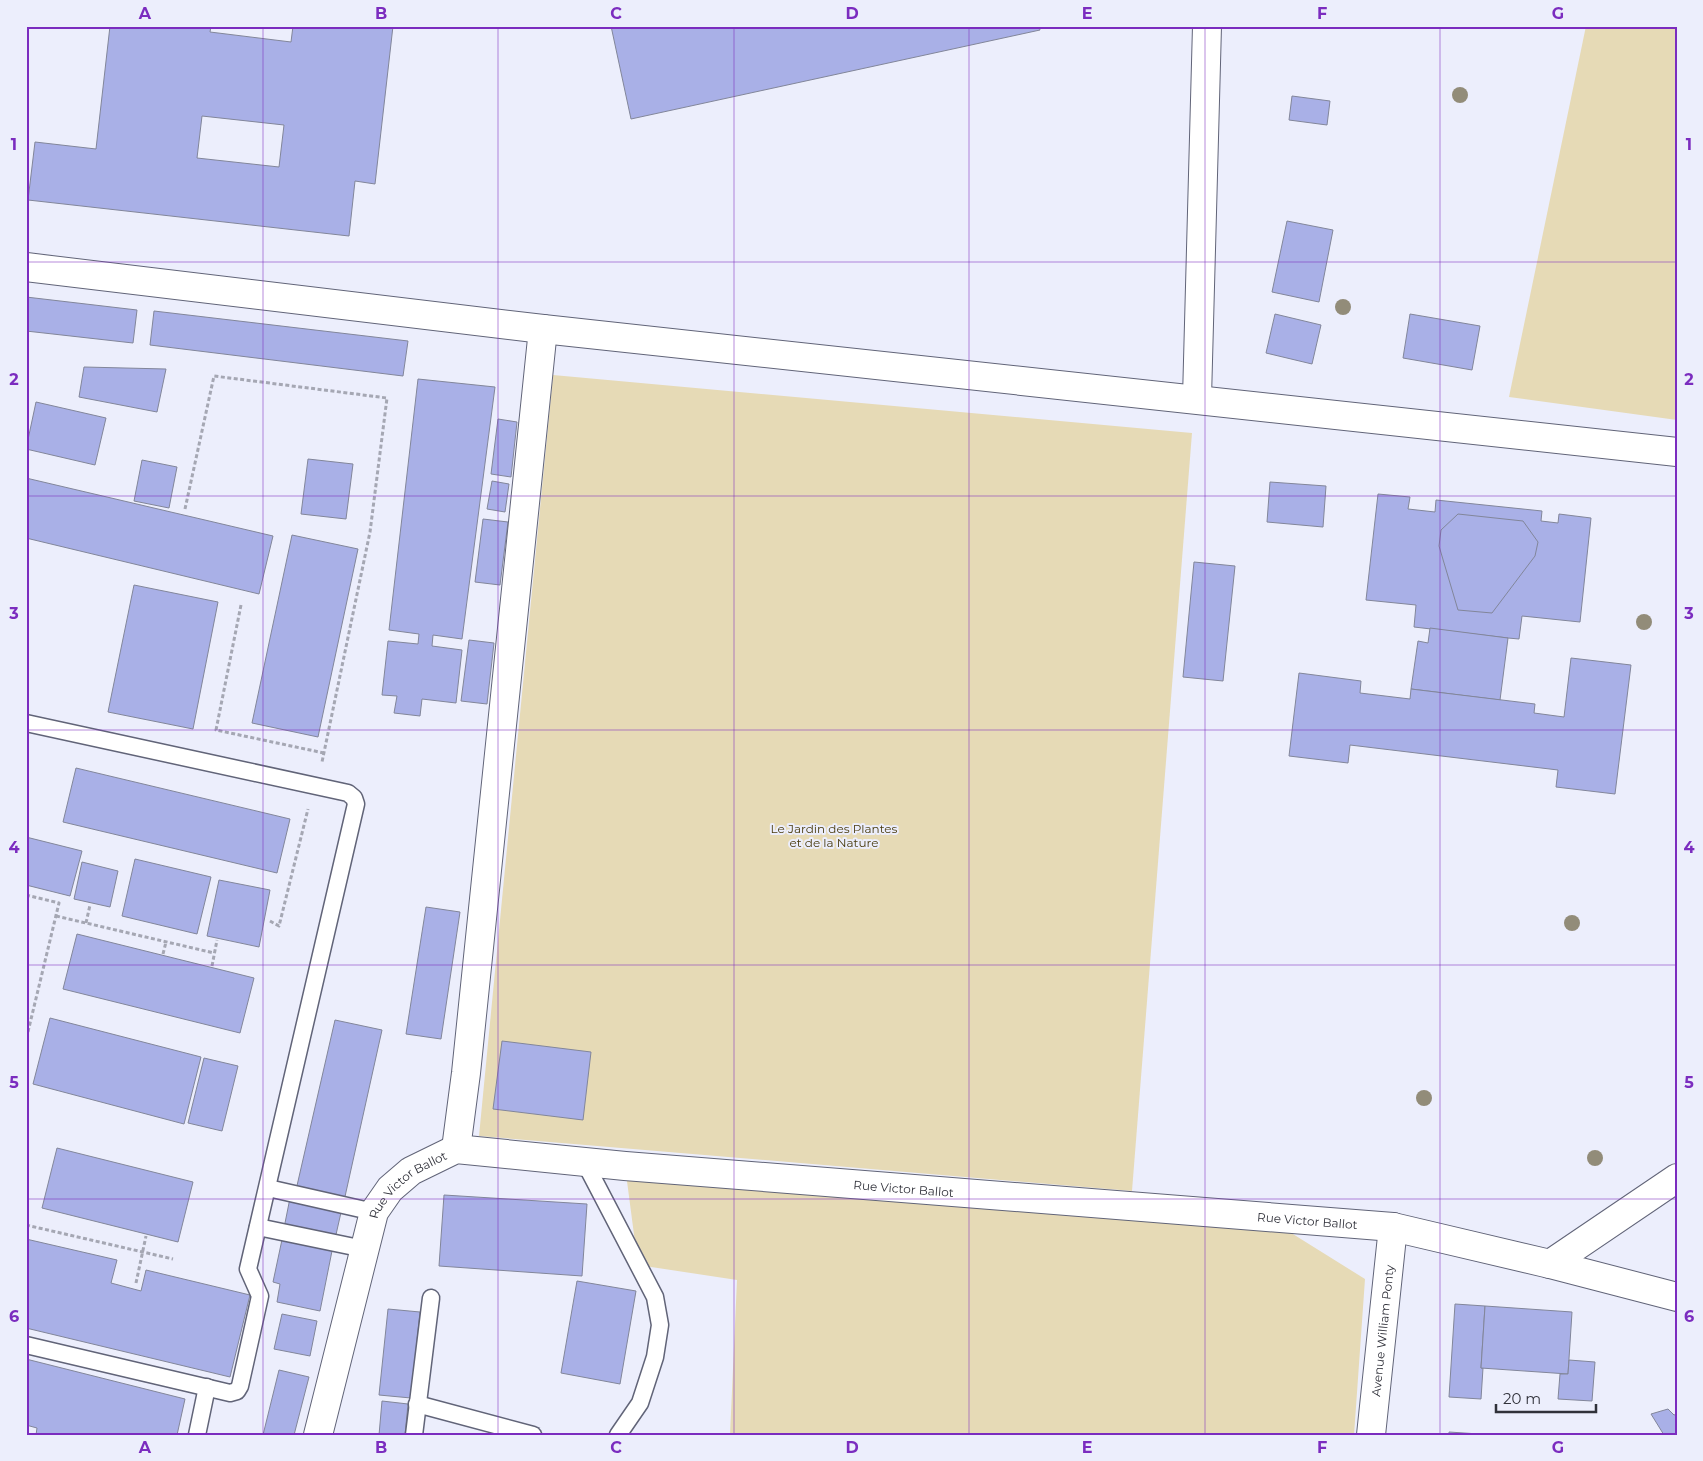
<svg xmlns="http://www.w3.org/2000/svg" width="1703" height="1461" font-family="Montserrat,sans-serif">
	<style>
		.green { fill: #e6dab6 }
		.building { fill: #a9b0e7; stroke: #82869a; fill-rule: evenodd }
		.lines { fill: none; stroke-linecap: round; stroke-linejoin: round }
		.service-casing { stroke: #616478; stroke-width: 19 }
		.minor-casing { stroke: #616478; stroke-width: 30 }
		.secondary-casing { stroke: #616478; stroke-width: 30 }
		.path { stroke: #a5a7b3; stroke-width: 3; stroke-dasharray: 4 2.5; stroke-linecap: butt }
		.service { stroke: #fff; stroke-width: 16 }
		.minor { stroke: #fff; stroke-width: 28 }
		.secondary { stroke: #fff; stroke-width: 28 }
		.tree { fill: #928c79 }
		.grid { fill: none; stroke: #7b2cbf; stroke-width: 1; stroke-opacity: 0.55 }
		.labels { text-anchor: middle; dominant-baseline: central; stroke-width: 4; stroke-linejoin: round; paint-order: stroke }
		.park-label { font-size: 12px; fill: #493b0d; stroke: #eceefc }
		.street-label { font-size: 12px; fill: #30313a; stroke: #eceefc }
		.neatline { fill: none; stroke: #7b2cbf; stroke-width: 2 }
		.grid-label { font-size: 16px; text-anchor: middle; font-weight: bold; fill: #7b2cbf }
	</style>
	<rect width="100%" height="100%" fill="#eceefc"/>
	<g class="green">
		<polygon points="1586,26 1677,26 1677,420 1509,397"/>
		<polygon points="553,375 1192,433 1132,1191 479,1136"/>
		<polygon points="625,1166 1264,1216 1365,1279 1354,1435 730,1435 737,1280 638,1265"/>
	</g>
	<g class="building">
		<path d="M110,26H211L210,32L291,42L293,26H393L375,184L355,181L349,236L28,200L35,142L96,149ZM202,116L284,125L279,167L197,158Z"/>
		<polygon points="611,26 1039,26 1040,30 631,119"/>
		<polygon points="1292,96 1330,101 1327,125 1289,120"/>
		<polygon points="1287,221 1333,230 1319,302 1272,292"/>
		<polygon points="26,297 137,310 133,343 26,331"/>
		<polygon points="154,311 408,341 403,376 150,345"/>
		<polygon points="1275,314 1321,325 1312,364 1266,353"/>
		<polygon points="1410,314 1480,326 1472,370 1403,358"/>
		<polygon points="84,367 166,369 157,412 79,397"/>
		<polygon points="418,379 495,387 462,639 433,635 432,646 462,650 456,703 422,699 420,716 394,713 397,696 382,695 388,641 418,644 419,634 389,630"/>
		<polygon points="36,402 106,418 95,465 26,449"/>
		<polygon points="498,419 517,422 511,477 491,474"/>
		<polygon points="308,459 353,464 346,519 301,514"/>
		<polygon points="142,460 177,467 169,508 134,501"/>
		<polygon points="26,478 273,536 259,594 26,538"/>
		<polygon points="492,481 509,484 505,512 487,509"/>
		<polygon points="1270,482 1326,486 1323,527 1267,522"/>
		<polygon points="1378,494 1410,497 1408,509 1435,512 1436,500 1542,511 1541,521 1558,523 1559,514 1591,518 1580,622 1522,616 1519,639 1508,638 1414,627 1416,605 1366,600"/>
		<polygon points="1458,514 1523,521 1538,542 1535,556 1492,613 1458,610 1439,546 1441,530"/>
		<polygon points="483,519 508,522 500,585 475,582"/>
		<polygon points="292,535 358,549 318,737 252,723"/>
		<polygon points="1194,562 1235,566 1223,681 1183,677"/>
		<polygon points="134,585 218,602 193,729 108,712"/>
		<polygon points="1430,628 1508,638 1500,700 1411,689 1418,641 1428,643"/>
		<polygon points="469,640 494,643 487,704 461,701"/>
		<polygon points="1571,658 1631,665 1615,794 1556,787 1558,770 1350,745 1348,763 1289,756 1299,673 1361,681 1360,693 1410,699 1411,689 1535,704 1534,713 1564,717"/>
		<polygon points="76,768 290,819 277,873 63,822"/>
		<polygon points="26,837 82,851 70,896 26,885"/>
		<polygon points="135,859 211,877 197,934 122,916"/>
		<polygon points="82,862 118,871 110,907 74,899"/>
		<polygon points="219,880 270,890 259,947 207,936"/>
		<polygon points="426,907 460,912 441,1039 406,1034"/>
		<polygon points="77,934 254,978 240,1033 63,989"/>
		<polygon points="50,1018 201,1057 184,1124 33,1084"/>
		<polygon points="335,1020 382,1030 344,1201 296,1190"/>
		<polygon points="502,1041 591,1052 583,1120 493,1109"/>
		<polygon points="204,1058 238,1066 222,1131 188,1123"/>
		<polygon points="57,1148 193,1182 178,1242 42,1208"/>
		<polygon points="444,1195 587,1204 582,1276 439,1266"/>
		<polygon points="290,1198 342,1208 335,1239 284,1228"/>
		<polygon points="283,1235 333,1246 320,1311 277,1302 280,1284 273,1282"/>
		<polygon points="26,1239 117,1260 111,1283 141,1291 146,1270 250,1295 230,1377 26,1328"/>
		<polygon points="577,1281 636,1291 620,1384 561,1373"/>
		<polygon points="1455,1304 1485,1306 1481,1368 1483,1368 1481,1399 1449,1397"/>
		<polygon points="1485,1306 1572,1312 1568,1374 1481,1368"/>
		<polygon points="388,1309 420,1312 411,1398 379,1395"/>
		<polygon points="282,1314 317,1321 310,1356 274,1349"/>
		<polygon points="26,1359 185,1399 177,1435 36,1435 37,1428 26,1425"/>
		<polygon points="1569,1360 1595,1362 1592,1401 1558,1399 1560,1374 1568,1374"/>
		<polygon points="279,1370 309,1377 294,1435 263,1435"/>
		<polygon points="382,1401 408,1404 405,1435 379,1435"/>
		<polygon points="1668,1409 1674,1415 1677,1414 1677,1435 1664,1435 1651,1414"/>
		<polygon points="1449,1432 1494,1435 1449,1435"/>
	</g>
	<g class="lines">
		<g class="service-casing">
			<g id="service">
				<polyline points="26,723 348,793 354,798 356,804 248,1269 260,1296 240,1386 237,1391 230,1393 26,1345"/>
				<polyline points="584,1161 655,1297 660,1325 655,1357 640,1403 618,1435"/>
				<polyline points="268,1188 374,1212"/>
				<polyline points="258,1227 364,1249"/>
				<polyline points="417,1404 533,1435"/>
				<polyline points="197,1435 207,1387"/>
				<polyline points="414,1435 431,1298"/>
			</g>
		</g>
		<g class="minor-casing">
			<g id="minor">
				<polyline points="1197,398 1207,26"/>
				<polyline points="456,1149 466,1073 543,329"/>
				<polyline points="1550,1264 1677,1178"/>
				<path id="s1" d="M318,1435L374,1212L390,1189L411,1171L456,1149L625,1166L1393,1227L1550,1264L1677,1297"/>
				<path id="s2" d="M1371,1435L1393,1227"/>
			</g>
		</g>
		<g class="secondary-casing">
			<polyline id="secondary" points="26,267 543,329 1677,452"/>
		</g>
		<g class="path">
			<polyline points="185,509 214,376 387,398 370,532 322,762"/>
			<polyline points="241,605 216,730 324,753"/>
			<polyline points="26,895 59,903 26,1040"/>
			<polyline points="56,916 214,953"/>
			<polyline points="270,921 279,926 308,809"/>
			<polyline points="86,923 90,905"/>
			<polyline points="163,954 166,942"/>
			<polyline points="212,966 217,940"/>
			<polyline points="26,1225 173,1259"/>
			<polyline points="136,1283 146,1236"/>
		</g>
		<use href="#service" class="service"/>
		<use href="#minor" class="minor"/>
		<use href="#secondary" class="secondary"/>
	</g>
	<g class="tree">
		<circle cx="1460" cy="95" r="8"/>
		<circle cx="1343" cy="307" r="8"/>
		<circle cx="1644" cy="622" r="8"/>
		<circle cx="1572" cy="923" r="8"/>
		<circle cx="1424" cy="1098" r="8"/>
		<circle cx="1595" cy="1158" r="8"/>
	</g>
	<path class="grid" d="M263,26V1435M498,26V1435M734,26V1435M969,26V1435M1205,26V1435M1440,26V1435M26,262H1677M26,496H1677M26,730H1677M26,965H1677M26,1199H1677"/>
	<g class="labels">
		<g class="park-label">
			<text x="834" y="828">Le Jardin des Plantes<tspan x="834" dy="14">et de la Nature</tspan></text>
		</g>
		<g class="street-label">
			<text stroke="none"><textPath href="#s1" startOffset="274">Rue Victor Ballot</textPath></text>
			<text stroke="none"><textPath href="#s1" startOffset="785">Rue Victor Ballot</textPath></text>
			<text stroke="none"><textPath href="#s1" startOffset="1190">Rue Victor Ballot</textPath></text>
			<text stroke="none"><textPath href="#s2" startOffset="105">Avenue William Ponty</textPath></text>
		</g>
	</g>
	<rect width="1703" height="1461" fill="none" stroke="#eceefc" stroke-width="55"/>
	<path d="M1496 1404v8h100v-8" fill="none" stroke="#30313a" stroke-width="2.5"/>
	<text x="1503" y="1404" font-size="15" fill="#30313a" stroke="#eceefc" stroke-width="4" paint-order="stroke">20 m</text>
	<rect x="28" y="28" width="1648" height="1406" class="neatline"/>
	<g class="grid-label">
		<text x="145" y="19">A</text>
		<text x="381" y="19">B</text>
		<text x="616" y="19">C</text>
		<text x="852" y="19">D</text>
		<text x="1087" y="19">E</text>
		<text x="1322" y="19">F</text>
		<text x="1558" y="19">G</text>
		<text x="14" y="150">1</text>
		<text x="1689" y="150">1</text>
		<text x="14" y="385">2</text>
		<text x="1689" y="385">2</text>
		<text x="14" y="619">3</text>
		<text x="1689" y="619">3</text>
		<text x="14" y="853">4</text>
		<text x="1689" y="853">4</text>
		<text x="14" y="1088">5</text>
		<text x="1689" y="1088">5</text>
		<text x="14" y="1322">6</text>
		<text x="1689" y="1322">6</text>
		<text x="145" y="1453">A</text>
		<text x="381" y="1453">B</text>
		<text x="616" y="1453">C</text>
		<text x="852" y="1453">D</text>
		<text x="1087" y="1453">E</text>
		<text x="1322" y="1453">F</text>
		<text x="1558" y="1453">G</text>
	</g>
</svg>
